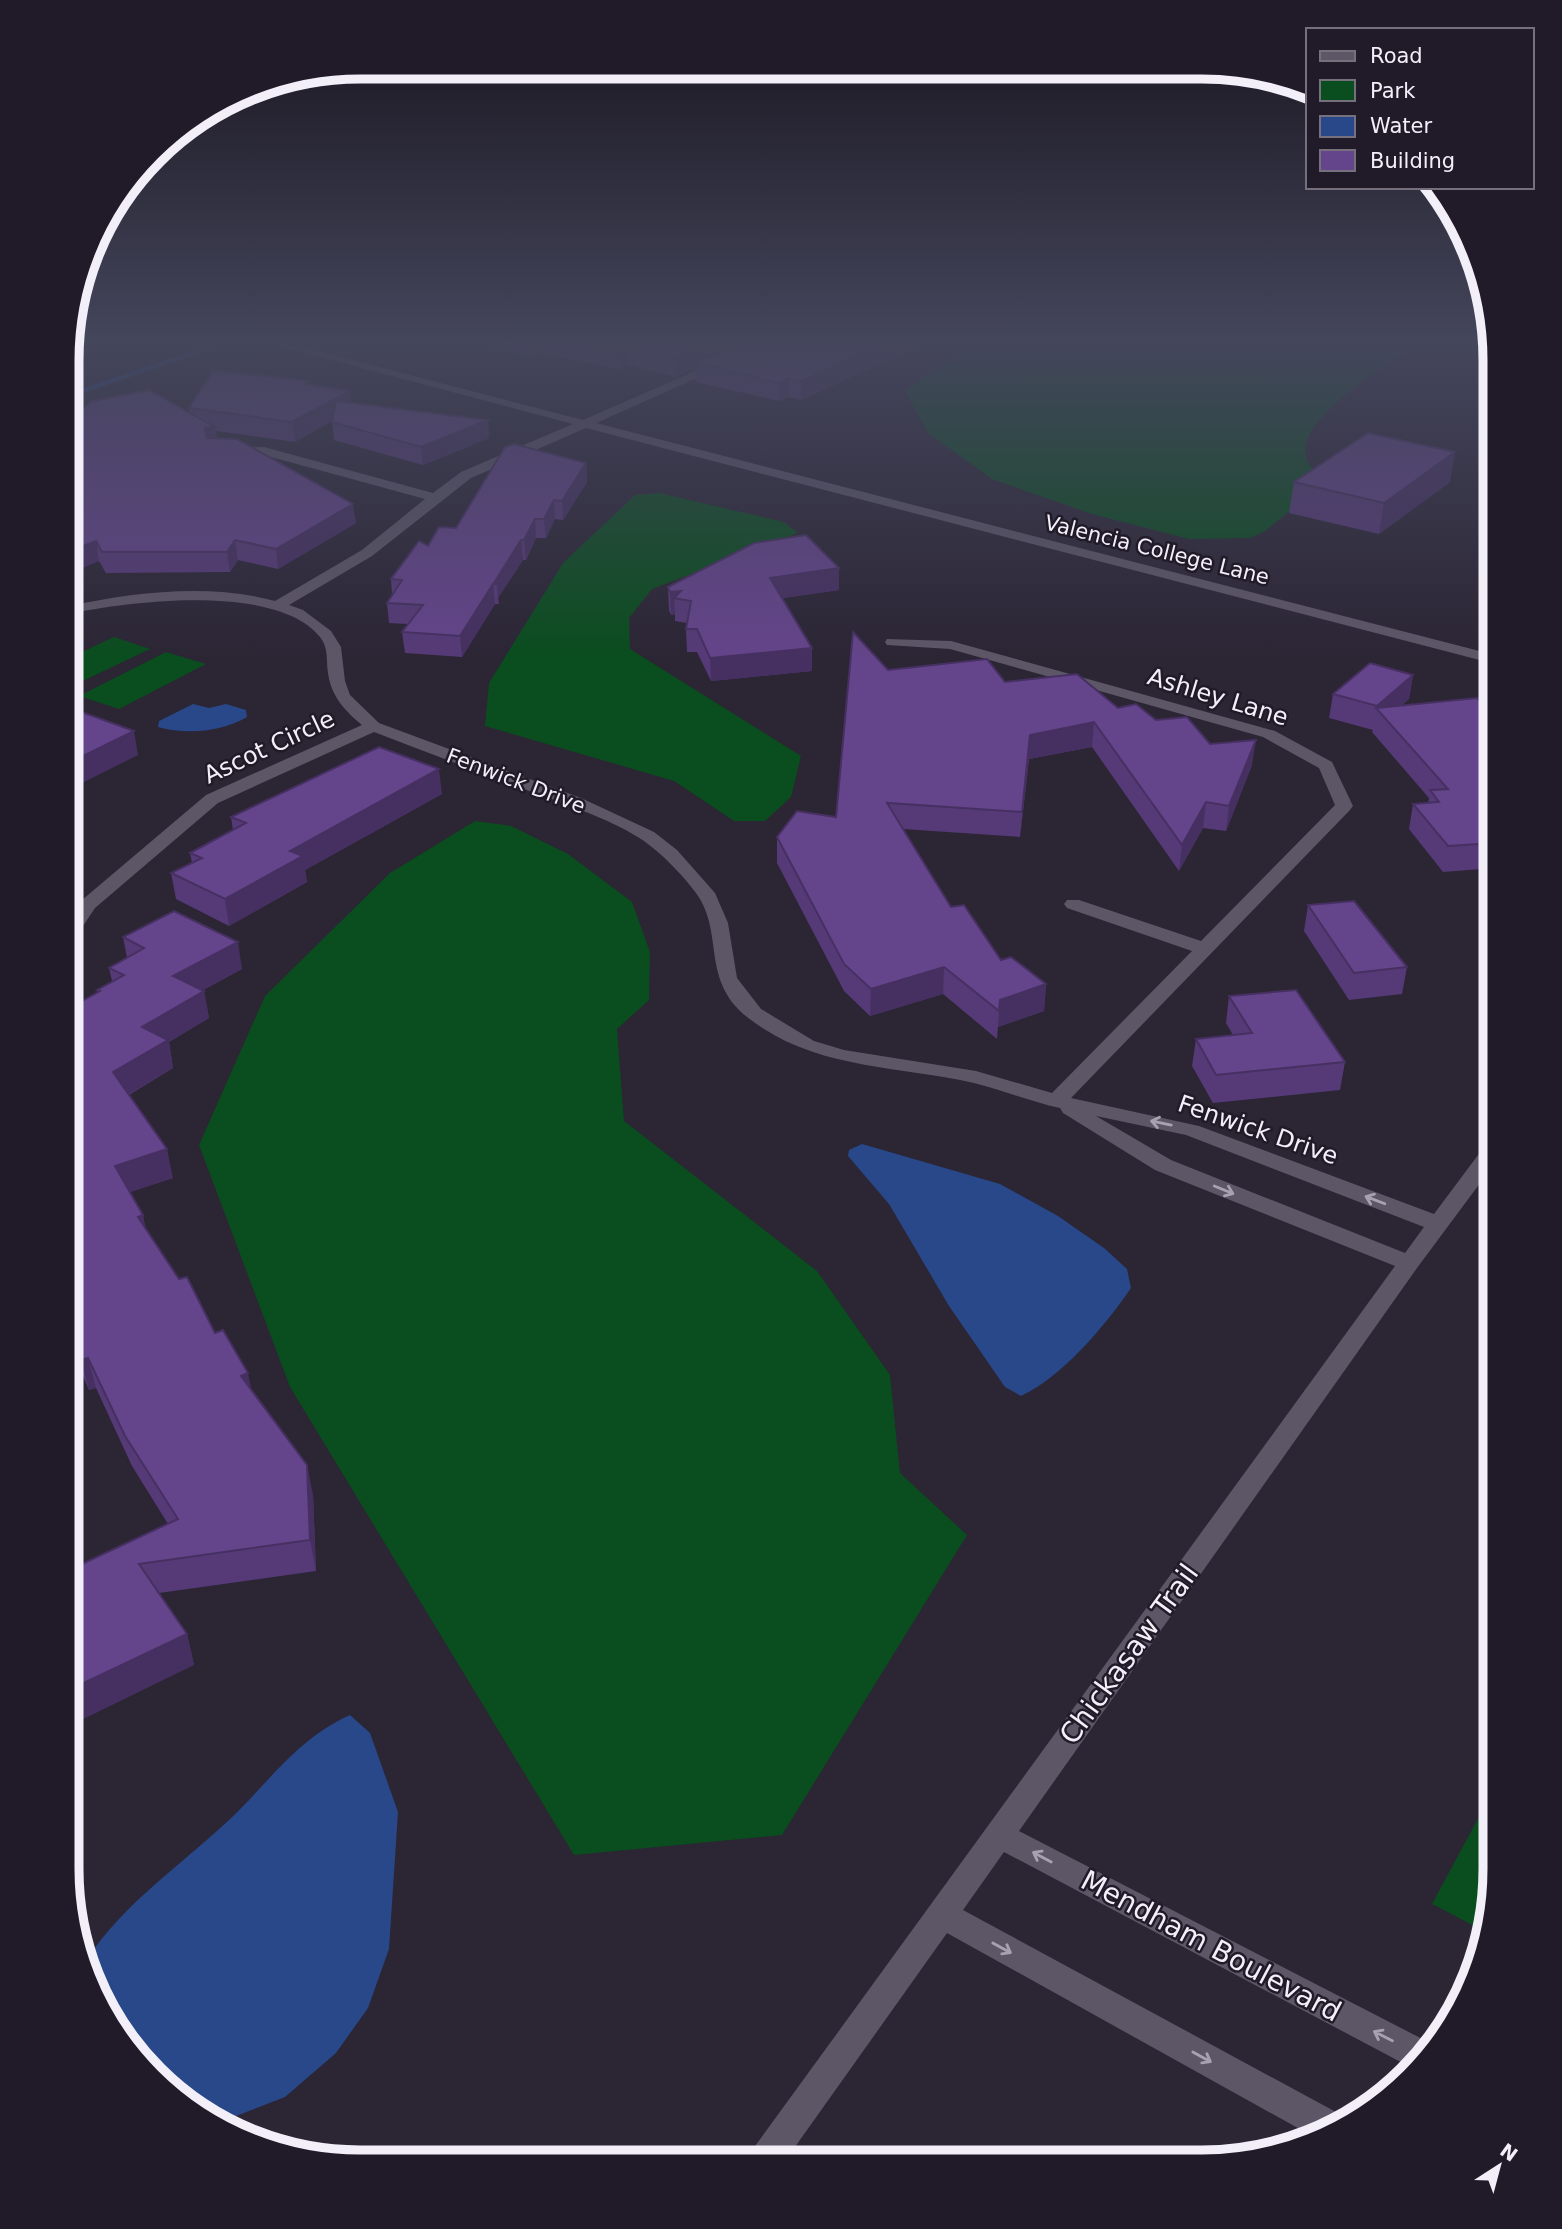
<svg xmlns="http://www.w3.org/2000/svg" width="1562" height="2229" font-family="'DejaVu Sans',sans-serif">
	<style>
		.green { fill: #0a4d1e }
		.water { fill: #284889 }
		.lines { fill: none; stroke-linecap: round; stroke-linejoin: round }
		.stream { fill: #284889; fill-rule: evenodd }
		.minor { fill: #5d5667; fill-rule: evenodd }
		.wall { fill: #563a77 }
		.shaded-wall { fill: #463061 }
		.building { fill: #64448a; stroke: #463061; stroke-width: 2 }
		.oneway { stroke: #a8a2b0 }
		.labels { text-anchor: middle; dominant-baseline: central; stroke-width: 5; stroke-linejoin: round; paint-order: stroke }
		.far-street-label { font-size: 21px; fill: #f3eff9; stroke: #211b29 }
		.street-label { font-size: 24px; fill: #f3eff9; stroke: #211b29 }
		.near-street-label { font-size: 28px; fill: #f3eff9; stroke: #211b29 }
		.rim { fill: none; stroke: #f3eff9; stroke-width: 9 }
	</style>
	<rect width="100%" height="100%" fill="#2b2534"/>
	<g class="green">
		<path d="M984,345H1416C1388,365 1297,417 1306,457C1308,465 1317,473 1321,479L1307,497L1265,531L1250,538L1189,539L1092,514L992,479L928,433L905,390L936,368Z"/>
		<polygon points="659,493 784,522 798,533 652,589 629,618 630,649 801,756 791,797 765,821 734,821 674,781 485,726 489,683 563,563 635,495"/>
		<polygon points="114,637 150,649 68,688 69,658"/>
		<polygon points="166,652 206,664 119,709 79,696"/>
		<polygon points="475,821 511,826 568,854 632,902 650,952 649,1000 617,1029 624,1121 817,1271 890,1375 900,1473 967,1535 782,1835 574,1855 290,1387 199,1145 265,996 390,873"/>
		<polygon points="1495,1787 1495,1889 1486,1932 1432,1904"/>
	</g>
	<g class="water">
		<path d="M193,704L209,708L226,704L246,710L247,717C221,732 187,735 158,727L159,721Z"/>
		<path d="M862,1144L1000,1184L1058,1216L1104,1248L1127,1269L1131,1288C1106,1325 1062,1377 1021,1396L1005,1387L949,1306L889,1204L848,1156L849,1150Z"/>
		<path d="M350,1715L370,1733L398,1812L389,1949L368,2008L336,2053L285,2097L221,2122L196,2113L139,2062L97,1999L87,1959C125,1902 180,1866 229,1820C270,1781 297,1739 350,1715Z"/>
	</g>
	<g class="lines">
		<polygon class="stream" points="210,345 217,347 69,398 69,393"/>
		<path class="minor" d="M275,345H295L583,420L755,345H771L596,423L1495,655V664L586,428L471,478L372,556L289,605L303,610L331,631L341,647L345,681L350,695L379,723L581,798L654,832L677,850L715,893L728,923L737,978L761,1009L814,1041L844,1050L976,1071L1052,1093L1192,951L1067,908L1064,904L1067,900H1079L1201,941L1335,805L1319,768L1263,737L950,649L887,645L885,642L887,639L951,641L1275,731L1332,762L1353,806L1350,810L1071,1098L1199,1126L1434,1214L1487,1143L1495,1142V1163L1417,1268L1019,1831L1434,2045L1412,2068L1004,1852L963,1910L1347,2118L1348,2121L1332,2132L1314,2137L947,1933L785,2161H748L753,2149L1395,1266L1155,1170L1063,1113L1060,1108C1031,1102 1003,1090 974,1083C895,1065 814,1070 747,1017C700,979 725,933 696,893C682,874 663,855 644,841C615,821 566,804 532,792C479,772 426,752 374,732L218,803L95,908L75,938L68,940V920L82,900L206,795L362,725C345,711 331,696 328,673C326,661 329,648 320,637C277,583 130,601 69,614V606C134,592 210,583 275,601L362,550L425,499L264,455L227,454V448L264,447L433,493L461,472L573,424ZM1096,1116L1186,1135L1424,1227L1405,1253L1171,1160Z"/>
	</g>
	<g class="wall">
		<polygon points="485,346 920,346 801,400 789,397 779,401 696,382 695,368 676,377 628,365 619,369 540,353 531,356"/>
		<polygon points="310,381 310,384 351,403 488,420 489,438 423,465 334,440 332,421 295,442 216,431 217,438 356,523 278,569 238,560 230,572 106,573 99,561 77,570 69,570 69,420 190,413 189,408"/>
		<polygon points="586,463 587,482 563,520 555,519 546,538 536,538 526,560 523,560 498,598 499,604 495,604 462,657 405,653 402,632 408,624 389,623 387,603 392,595 391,579 428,546 456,528"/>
		<polygon points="1294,482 1450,482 1379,534 1289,513"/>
		<polygon points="668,587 839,590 783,598 812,671 711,681 697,652 687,652 686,629 687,623 675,621 675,614 671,615 669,610"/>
		<polygon points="888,670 1005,682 1118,708 1156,720 1210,744 1252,765 1226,831 1203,828 1179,871 1092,747 1029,759 1020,837 903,829 951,907 1001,960 1046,984 1044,1011 998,1027 997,1039 943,994 870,1016 844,991 777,863 777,837 836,817"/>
		<polygon points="1413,675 1409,699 1402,705 1495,716 1495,868 1443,872 1409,829 1413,804 1428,803 1429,798 1372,732 1373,730 1329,718 1333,694"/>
		<polygon points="442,794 305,870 307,882 229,926 176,899 171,873 192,863 190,853 233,830 231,817"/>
		<polygon points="1308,905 1407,967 1402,994 1349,1000 1304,931"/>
		<polygon points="123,937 242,969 203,990 204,991 209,1018 169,1042 173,1068 129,1095 173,1178 130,1192 143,1215 145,1228 215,1333 251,1390 313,1495 316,1571 159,1593 187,1634 194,1665 67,1571 168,1524 132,1466 96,1388 89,1390 67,1338 68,1009 97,993 97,990 112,981 109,968 127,958"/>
		<polygon points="1229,996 1345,1062 1340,1090 1213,1103 1192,1066 1196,1039 1233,1035 1226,1023"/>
	</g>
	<g class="shaded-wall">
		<polygon points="530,346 540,346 540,353 531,356"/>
		<polygon points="705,346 747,346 695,363 695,368 676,377 675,358"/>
		<polygon points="881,346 920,346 801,400 801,381"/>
		<polygon points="627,347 628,365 619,369 618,351"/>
		<polygon points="789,378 789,397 779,401 779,383"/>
		<polygon points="350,391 352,410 295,442 292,422"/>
		<polygon points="488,420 489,438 423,465 421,447"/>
		<polygon points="215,427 218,445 209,457 205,428"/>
		<polygon points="1455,452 1450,482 1379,534 1384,503"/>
		<polygon points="586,463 587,482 563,520 562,501"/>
		<polygon points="554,500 555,519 546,538 544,519"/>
		<polygon points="353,504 356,523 278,569 276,549"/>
		<polygon points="535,519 536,538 526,560 524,540"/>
		<polygon points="235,540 238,560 230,572 227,552"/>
		<polygon points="521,540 523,560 498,598 497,584 494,583"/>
		<polygon points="96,541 99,561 77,570 73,550"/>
		<polygon points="839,568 839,590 770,600 770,578"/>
		<polygon points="493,584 495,604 462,657 460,636"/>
		<polygon points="681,591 674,598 675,614 671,615 670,592"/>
		<polygon points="812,648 812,671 711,681 710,658"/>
		<polygon points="1413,675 1409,699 1386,719 1377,708 1377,706"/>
		<polygon points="1094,722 1092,747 1029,759 1020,837 1030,735"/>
		<polygon points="134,731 138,755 82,783 68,793 68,764 77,759"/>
		<polygon points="1256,740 1252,765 1226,831 1229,806"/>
		<polygon points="439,769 442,794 305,870 307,882 229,926 225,899 290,851"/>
		<polygon points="1206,802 1203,828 1179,871 1182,845"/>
		<polygon points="238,942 242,969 178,1004 173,976"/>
		<polygon points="944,967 943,994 870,1016 871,989"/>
		<polygon points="1046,984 1044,1011 998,1027 997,1039 1000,1000"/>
		<polygon points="204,991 209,1018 169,1042 173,1068 119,1100 113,1072 142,1027"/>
		<polygon points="167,1149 173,1178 121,1195 115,1166"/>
		<polygon points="143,1215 149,1244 138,1217"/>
		<polygon points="88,1358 96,1388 89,1390 81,1360"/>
		<polygon points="248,1373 254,1403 241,1376"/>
		<polygon points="307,1465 313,1495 316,1571 310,1540"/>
		<polygon points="187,1634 194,1665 67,1727 67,1691"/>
	</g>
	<g class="building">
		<polygon points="592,346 705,346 675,358 627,347 618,351"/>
		<polygon points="735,346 881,346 801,381 789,378 779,383 695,363"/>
		<polygon points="213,370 310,381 305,384 350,391 292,422 189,408"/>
		<polygon points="149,390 215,427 205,428 207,438 237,439 353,504 276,549 235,540 227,552 102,552 96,541 73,550 69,550 69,420 92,401"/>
		<polygon points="336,401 488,420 421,447 332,422"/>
		<polygon points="1368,433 1455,452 1384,503 1294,482"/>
		<polygon points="514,444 586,463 562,501 554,500 544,519 535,519 524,540 521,540 494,583 497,584 493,584 460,636 402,632 423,605 387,603 402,580 391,579 419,541 428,546 439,527 456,528 505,447"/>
		<polygon points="806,535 839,568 770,578 812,648 710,658 697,629 686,629 691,601 674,598 681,591 670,592 668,587 754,543"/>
		<polygon points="853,632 888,670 987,659 1005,682 1077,674 1118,708 1136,704 1156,720 1187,717 1210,744 1256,740 1229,806 1206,802 1182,845 1094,722 1030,735 1022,812 887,803 951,907 964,905 1001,960 1011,957 1046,984 1000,1000 999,1011 944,967 871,989 844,964 777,837 797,811 836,817"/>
		<polygon points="1370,663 1413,675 1377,706 1333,694"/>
		<polygon points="1477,698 1495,716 1495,779 1491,779 1495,784 1495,843 1448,846 1413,804 1439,802 1430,790 1448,789 1376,708"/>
		<polygon points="68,707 134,731 77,759 68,764"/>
		<polygon points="379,747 439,769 290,851 303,856 225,899 171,873 202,858 190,853 246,823 231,817"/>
		<polygon points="1354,901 1407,967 1354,973 1308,905"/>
		<polygon points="174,911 238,942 173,976 204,991 142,1027 168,1040 113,1072 167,1149 115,1166 143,1215 138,1217 179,1279 187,1277 215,1333 223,1330 248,1373 241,1376 307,1465 310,1540 139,1564 187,1634 67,1691 67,1571 178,1519 125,1436 88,1358 81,1360 67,1326 68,1009 100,991 97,990 124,975 109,968 144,948 123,937"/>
		<polygon points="1296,990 1345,1062 1216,1075 1196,1039 1252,1033 1229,996"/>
	</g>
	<defs><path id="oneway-shaft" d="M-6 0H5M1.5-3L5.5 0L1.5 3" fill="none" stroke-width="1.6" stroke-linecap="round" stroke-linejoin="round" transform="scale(1.75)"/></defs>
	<g class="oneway">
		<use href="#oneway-shaft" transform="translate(1161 1123) rotate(-168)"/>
		<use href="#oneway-shaft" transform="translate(1224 1190) rotate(22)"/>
		<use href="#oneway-shaft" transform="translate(1375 1200) rotate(-159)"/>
		<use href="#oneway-shaft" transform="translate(1042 1857) rotate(-152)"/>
		<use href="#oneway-shaft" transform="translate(1002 1948) rotate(29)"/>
		<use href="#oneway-shaft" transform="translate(1383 2036) rotate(-153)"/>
		<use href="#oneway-shaft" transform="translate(1202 2057) rotate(29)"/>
	</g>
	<linearGradient id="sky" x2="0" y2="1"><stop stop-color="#18141d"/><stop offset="0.52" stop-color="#44465c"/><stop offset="1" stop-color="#44465c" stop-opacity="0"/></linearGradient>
	<rect width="1562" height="658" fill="url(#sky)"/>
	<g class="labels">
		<g class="far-street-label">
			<text transform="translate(1157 550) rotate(14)">Valencia College Lane</text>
			<text transform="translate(516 781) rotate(21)">Fenwick Drive</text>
		</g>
		<g class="street-label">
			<text transform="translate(1218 697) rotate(17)">Ashley Lane</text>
			<text transform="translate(269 747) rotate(-25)">Ascot Circle</text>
			<text transform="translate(1258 1130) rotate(19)">Fenwick Drive</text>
		</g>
		<g class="near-street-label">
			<text transform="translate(1129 1654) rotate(-54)">Chickasaw Trail</text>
			<text transform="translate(1211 1946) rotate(28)">Mendham Boulevard</text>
		</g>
	</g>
	<path d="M0 0H1562V2229H0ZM360 79H1202A281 281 0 0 1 1483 360V1869A281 281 0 0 1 1202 2150H360A281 281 0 0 1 79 1869V360A281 281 0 0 1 360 79Z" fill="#211b29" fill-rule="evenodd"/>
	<path class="rim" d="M360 79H1202A281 281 0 0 1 1483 360V1869A281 281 0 0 1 1202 2150H360A281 281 0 0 1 79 1869V360A281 281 0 0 1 360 79Z"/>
	<rect x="1306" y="28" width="228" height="161" fill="#211b29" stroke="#75707c" stroke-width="2"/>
	<rect x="1320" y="51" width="35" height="10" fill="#5d5667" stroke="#75707c" stroke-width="2"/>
	<text x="1370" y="63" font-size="21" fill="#f3eff9">Road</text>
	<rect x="1320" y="80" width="35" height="21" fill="#0a4d1e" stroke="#75707c" stroke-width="2"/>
	<text x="1370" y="98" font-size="21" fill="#f3eff9">Park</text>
	<rect x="1320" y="116" width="35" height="21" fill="#284889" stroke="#75707c" stroke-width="2"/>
	<text x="1370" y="133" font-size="21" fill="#f3eff9">Water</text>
	<rect x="1320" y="150" width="35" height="21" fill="#64448a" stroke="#75707c" stroke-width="2"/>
	<text x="1370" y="168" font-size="21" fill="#f3eff9">Building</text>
	<g transform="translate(1499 2166) rotate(36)" stroke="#211b29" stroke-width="5" paint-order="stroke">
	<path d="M0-5L12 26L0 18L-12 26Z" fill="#f3eff9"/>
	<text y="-10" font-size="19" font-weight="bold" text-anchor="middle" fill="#f3eff9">N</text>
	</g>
</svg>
